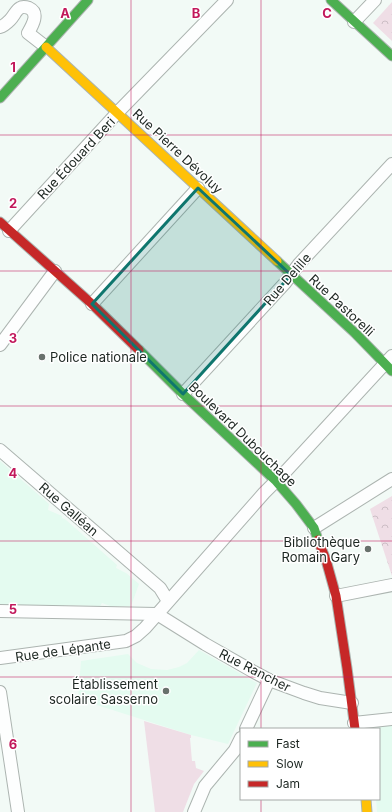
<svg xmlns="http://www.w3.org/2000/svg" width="392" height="812" font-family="Inter,sans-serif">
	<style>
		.built { fill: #e4fbf0 }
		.green { fill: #efdee6 }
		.forest { fill: url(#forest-crowns) }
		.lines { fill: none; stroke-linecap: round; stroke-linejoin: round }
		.street-casing { stroke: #acb4b0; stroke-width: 14 }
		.fast-casing { stroke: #acb4b0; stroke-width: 11 }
		.slow-casing { stroke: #acb4b0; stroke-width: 11 }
		.jam-casing { stroke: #acb4b0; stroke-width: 11 }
		.street { stroke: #fdfefe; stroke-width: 12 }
		.fast { stroke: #4caf50; stroke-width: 9 }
		.slow { stroke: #ffc107; stroke-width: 9 }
		.jam { stroke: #c62828; stroke-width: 9 }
		.marked { fill: #0f766e; fill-opacity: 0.2; stroke: #0f766e; stroke-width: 3; stroke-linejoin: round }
		.grid { fill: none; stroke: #c2185b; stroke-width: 1; stroke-opacity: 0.55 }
		.poi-dot { fill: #68716c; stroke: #fff; stroke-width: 1.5 }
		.labels { text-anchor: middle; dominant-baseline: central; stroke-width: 3; stroke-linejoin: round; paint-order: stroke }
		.street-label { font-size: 13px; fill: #1d2722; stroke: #fff }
		.poi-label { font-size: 13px; fill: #1d2722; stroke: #fff; text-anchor: end }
		.grid-label { font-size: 13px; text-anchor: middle; font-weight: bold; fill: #c2185b; stroke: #fff; stroke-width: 3; stroke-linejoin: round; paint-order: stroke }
	</style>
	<defs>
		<pattern id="forest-crowns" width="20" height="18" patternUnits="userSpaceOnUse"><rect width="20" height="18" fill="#efdee6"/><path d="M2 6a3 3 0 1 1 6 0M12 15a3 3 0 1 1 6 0" fill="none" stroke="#ccbec5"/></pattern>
	</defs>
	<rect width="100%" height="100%" fill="#f2faf6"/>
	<g class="built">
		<polygon points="0,461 49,504 48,510 62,516 62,518 66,520 117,565 116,568 126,573 139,584 131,606 113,606 113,607 102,603 100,606 64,605 64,607 0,606"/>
		<polygon points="199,650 257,683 228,744 191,735 78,699 81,661 128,654 137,663 151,669 167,670 179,667 187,663"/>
		<polygon points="392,725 392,812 377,812 376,799 379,799 379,729 369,729 369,727"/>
	</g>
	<polygon class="green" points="144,721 191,735 191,738 190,738 192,761 195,761 196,768 204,771 194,784 183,812 155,812"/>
	<g class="forest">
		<polygon points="392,2 392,41 373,23"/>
		<polygon points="392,496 392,576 370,509"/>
	</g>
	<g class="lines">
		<g class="street-casing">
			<g id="street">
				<polyline points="354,22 375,0"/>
				<path d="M0,27C4,26 7,23 10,20C14,16 16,10 20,8C23,6 26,7 29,8C40,13 32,26 28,33L46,47"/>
				<polyline points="9,231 118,112 227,0"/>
				<polyline points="92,304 198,188"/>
				<polyline points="0,345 55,271"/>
				<polyline points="183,394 285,283 299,264 392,164"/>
				<polyline points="0,450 160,588 168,601"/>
				<polyline points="314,528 392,479"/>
				<polyline points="336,596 392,585"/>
				<polyline points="0,611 157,614 205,644 254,672 269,680 304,693 320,698 352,703"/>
				<polyline points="0,658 126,641 136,636 145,628 264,493 287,470 392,356"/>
				<polyline points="0,692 18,812"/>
				<polyline points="354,723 392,719"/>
				<polyline points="246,729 269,680"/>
				<polyline points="194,812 205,786 235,750 241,738"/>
			</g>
		</g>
		<g class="fast-casing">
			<g id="fast">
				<polyline points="331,0 392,56"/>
				<polyline points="0,98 88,0"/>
				<polyline points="277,261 355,333 392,371"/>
				<polyline points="139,350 183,394 276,481 296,504 314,528 318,540"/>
			</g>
		</g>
		<g class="slow-casing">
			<g id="slow">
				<polyline points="46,47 277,261"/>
				<polyline points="366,799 367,812"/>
			</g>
		</g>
		<g class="jam-casing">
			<g id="jam">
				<polyline points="0,222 92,304 139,350"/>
				<polyline points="318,540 326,560 336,596 347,668 355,729"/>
			</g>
		</g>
		<use href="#street" class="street"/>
		<use href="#fast" class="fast"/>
		<use href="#slow" class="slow"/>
		<use href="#jam" class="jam"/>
	</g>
	<path class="marked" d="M198,188L291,275L183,394L92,304Z"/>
	<path class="grid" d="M131,0V812M261,0V729M0,135H392M0,271H392M0,406H392M0,541H392M0,677H392M261,799V812"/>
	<g class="poi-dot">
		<circle cx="42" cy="357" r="4"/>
		<circle cx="368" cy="549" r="4"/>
		<circle cx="166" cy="691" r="4"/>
	</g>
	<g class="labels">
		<g class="street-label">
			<text transform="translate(178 151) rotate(43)">Rue Pierre Dévoluy</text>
			<text transform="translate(76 158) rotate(-47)">Rue Édouard Beri</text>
			<text transform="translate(287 279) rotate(-49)">Rue Delille</text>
			<text transform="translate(342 305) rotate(43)">Rue Pastorelli</text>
			<text transform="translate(243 434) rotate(44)">Boulevard Dubouchage</text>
			<text transform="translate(69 509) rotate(41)">Rue Galléan</text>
			<text transform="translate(63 650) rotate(-8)">Rue de Lépante</text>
			<text transform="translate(255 670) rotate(27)">Rue Rancher</text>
		</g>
		<g class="poi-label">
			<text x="50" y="357" text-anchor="start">Police nationale</text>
			<text x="360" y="542">Bibliothèque<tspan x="360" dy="15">Romain Gary</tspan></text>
			<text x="158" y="684">Établissement<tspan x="158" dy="15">scolaire Sasserno</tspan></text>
		</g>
	</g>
	<g class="grid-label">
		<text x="65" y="18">A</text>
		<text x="196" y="18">B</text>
		<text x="327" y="18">C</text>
		<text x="13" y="72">1</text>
		<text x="13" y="208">2</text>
		<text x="13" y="343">3</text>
		<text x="13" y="478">4</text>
		<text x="13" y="614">5</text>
		<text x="13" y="749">6</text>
	</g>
	<rect x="240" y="728" width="140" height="72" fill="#ffffff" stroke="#a5a9a7"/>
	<rect x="248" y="741" width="20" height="6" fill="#4caf50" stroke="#a5a9a7"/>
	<text x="276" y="748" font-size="12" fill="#1d2722">Fast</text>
	<rect x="248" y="761" width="20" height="6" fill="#ffc107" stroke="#a5a9a7"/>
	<text x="276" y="768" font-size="12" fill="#1d2722">Slow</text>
	<rect x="248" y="781" width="20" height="6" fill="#c62828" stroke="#a5a9a7"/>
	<text x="276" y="788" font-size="12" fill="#1d2722">Jam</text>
</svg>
